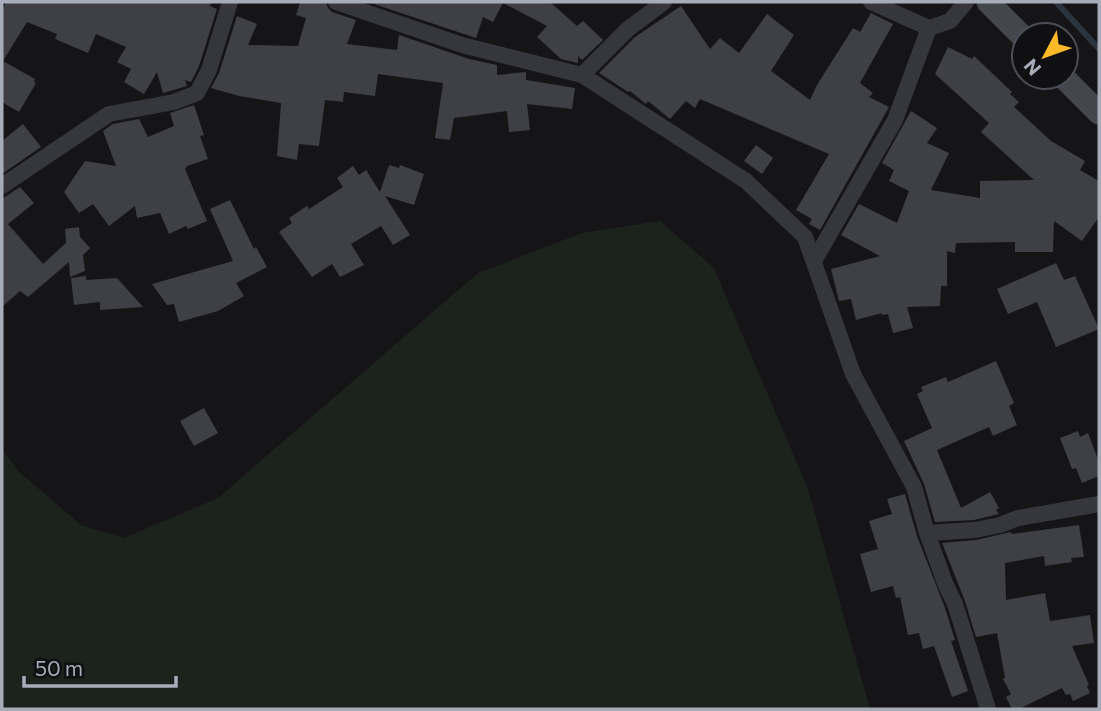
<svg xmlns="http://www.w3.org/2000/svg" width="1101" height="711" font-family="Commissioner,sans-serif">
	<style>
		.green { fill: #1b231c }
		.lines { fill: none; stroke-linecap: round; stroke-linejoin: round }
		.stream { stroke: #2b343c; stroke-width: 6 }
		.building { fill: #3f4045 }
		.minor { stroke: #36373d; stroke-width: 16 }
		.secondary { stroke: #44464d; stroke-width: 23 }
	</style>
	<rect width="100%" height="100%" fill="#151518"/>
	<polygon class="green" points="660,221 714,268 808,489 870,709 2,709 2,449 19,472 81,525 124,538 218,498 478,273 582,233"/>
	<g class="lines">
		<polyline class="stream" points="1056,2 1099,49"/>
	</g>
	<g class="building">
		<polygon points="6,2 212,2 210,6 217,9 199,66 191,82 185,80 187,86 163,93 157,72 144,94 124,82 131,69 117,62 126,47 96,34 88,53 55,39 57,34 27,22 3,61 35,79 34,82 36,83 19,112 2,102 2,11"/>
		<polygon points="300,2 326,2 328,8 332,12 356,20 347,44 397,50 399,35 469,59 497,65 497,75 526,72 526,80 575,88 572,109 527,104 530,130 509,132 507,111 454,118 450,140 435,138 443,83 378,74 375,96 344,92 343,102 325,100 319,146 299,144 297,160 277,156 281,103 239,96 211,88 219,73 237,16 257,24 248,45 298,46 306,18 296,15"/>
		<polygon points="368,2 550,2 577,26 583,21 603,40 582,60 578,56 578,63 561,59 537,37 547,26 503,3 493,22 483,17 476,38"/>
		<polygon points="681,6 710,49 720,38 739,53 767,14 794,35 771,71 810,100 817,85 853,28 860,32 871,13 893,24 860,83 873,93 869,97 889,107 820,230 809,224 812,219 796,210 829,154 700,99 695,108 686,101 670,119 648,101 646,104 630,91 628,92 599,73 635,37"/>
		<polygon points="948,47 972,59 974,56 1012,92 1010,94 1019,102 1014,107 1051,141 1085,161 1080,170 1099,181 1099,217 1082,241 1054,221 1053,252 1015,252 1015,242 956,243 955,253 947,251 947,286 941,286 940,306 907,307 913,328 893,333 888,314 882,315 882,313 856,320 851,299 839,301 831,269 880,256 841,235 859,204 897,223 909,191 889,181 894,170 882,163 911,111 937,128 927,143 949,153 931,190 980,198 980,181 1034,180 981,132 989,123 935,74"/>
		<polygon points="194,105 204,135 200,136 208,159 187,166 185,169 207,221 188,229 186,226 169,234 160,213 137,218 135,206 109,226 93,204 79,213 64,192 85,161 116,166 103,131 113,124 139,119 148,137 174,126 170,113"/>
		<polygon points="23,124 41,147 2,174 2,141"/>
		<polygon points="756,145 773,158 762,174 744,161"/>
		<polygon points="389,165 399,168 400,165 424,174 414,205 385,196 410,235 393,245 381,226 351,244 364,265 340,277 332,264 312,277 279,232 292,223 289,218 307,206 309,209 343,187 337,178 353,166 359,175 366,170 380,192"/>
		<polygon points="20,187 34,203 8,224 43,264 66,243 65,229 79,227 80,237 90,248 83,255 85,271 70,277 69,262 28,297 20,291 2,307 2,199"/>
		<polygon points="230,200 254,249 256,247 267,267 236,283 244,296 218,311 179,322 174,304 167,305 152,284 233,261 210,209"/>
		<polygon points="1056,263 1064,280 1075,276 1099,329 1056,347 1037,302 1008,314 997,289"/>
		<polygon points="86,276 86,280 117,278 143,307 100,310 100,302 74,305 71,278"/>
		<polygon points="996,361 1014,403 1009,406 1017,425 993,436 989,427 937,450 961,508 990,492 999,508 996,510 999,514 974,520 935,522 924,484 904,441 932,428 917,394 923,391 921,387 946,377 948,382"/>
		<polygon points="204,408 218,433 194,446 180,421"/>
		<polygon points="1078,431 1080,437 1088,433 1099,462 1099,476 1082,483 1076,468 1072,469 1060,438"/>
		<polygon points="905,494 917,536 945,608 955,640 951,641 968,691 952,697 934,646 923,649 919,633 908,635 900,597 896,598 893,586 871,592 860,554 878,549 869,521 892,514 887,499"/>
		<polygon points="1079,525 1084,557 1071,558 1072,562 1045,566 1044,556 1005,563 1006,600 1045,593 1050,621 1090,615 1094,643 1072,646 1089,685 1087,686 1090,693 1073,701 1070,694 1066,695 1062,688 1019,709 1012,709 1006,697 1011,694 1003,679 1005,678 997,633 976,637 965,601 942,543 976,540 1011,532 1012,534"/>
	</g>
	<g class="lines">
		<g class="minor">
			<polyline points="336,2 462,45 582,75 746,181 805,237 853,374 914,487 927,533 945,583 955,604 988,709"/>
			<polyline points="871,2 929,28 950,21 966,2"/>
			<polyline points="582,75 628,29 664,2"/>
			<polyline points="2,186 109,114 174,102 197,93 209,70 230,2"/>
			<polyline points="814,261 895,120 929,28"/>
			<polyline points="927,533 975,530 1000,525 1018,518 1099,504"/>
		</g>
		<g class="secondary">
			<polyline points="988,2 1024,38"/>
			<polyline points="1063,77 1099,113"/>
		</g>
	</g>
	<rect width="1101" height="711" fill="none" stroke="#a7acb9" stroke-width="7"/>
	<g transform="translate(1045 56) rotate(229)"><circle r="33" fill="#101013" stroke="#4c4e55" stroke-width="2"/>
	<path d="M0-5L12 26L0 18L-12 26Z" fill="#fdb928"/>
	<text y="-10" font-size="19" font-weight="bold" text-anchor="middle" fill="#a7acb9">N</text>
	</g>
	<path d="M24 676v10h152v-10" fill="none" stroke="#a7acb9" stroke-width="3.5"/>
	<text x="35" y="676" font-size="21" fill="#a7acb9" stroke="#101013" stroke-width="5" paint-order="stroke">50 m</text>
</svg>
